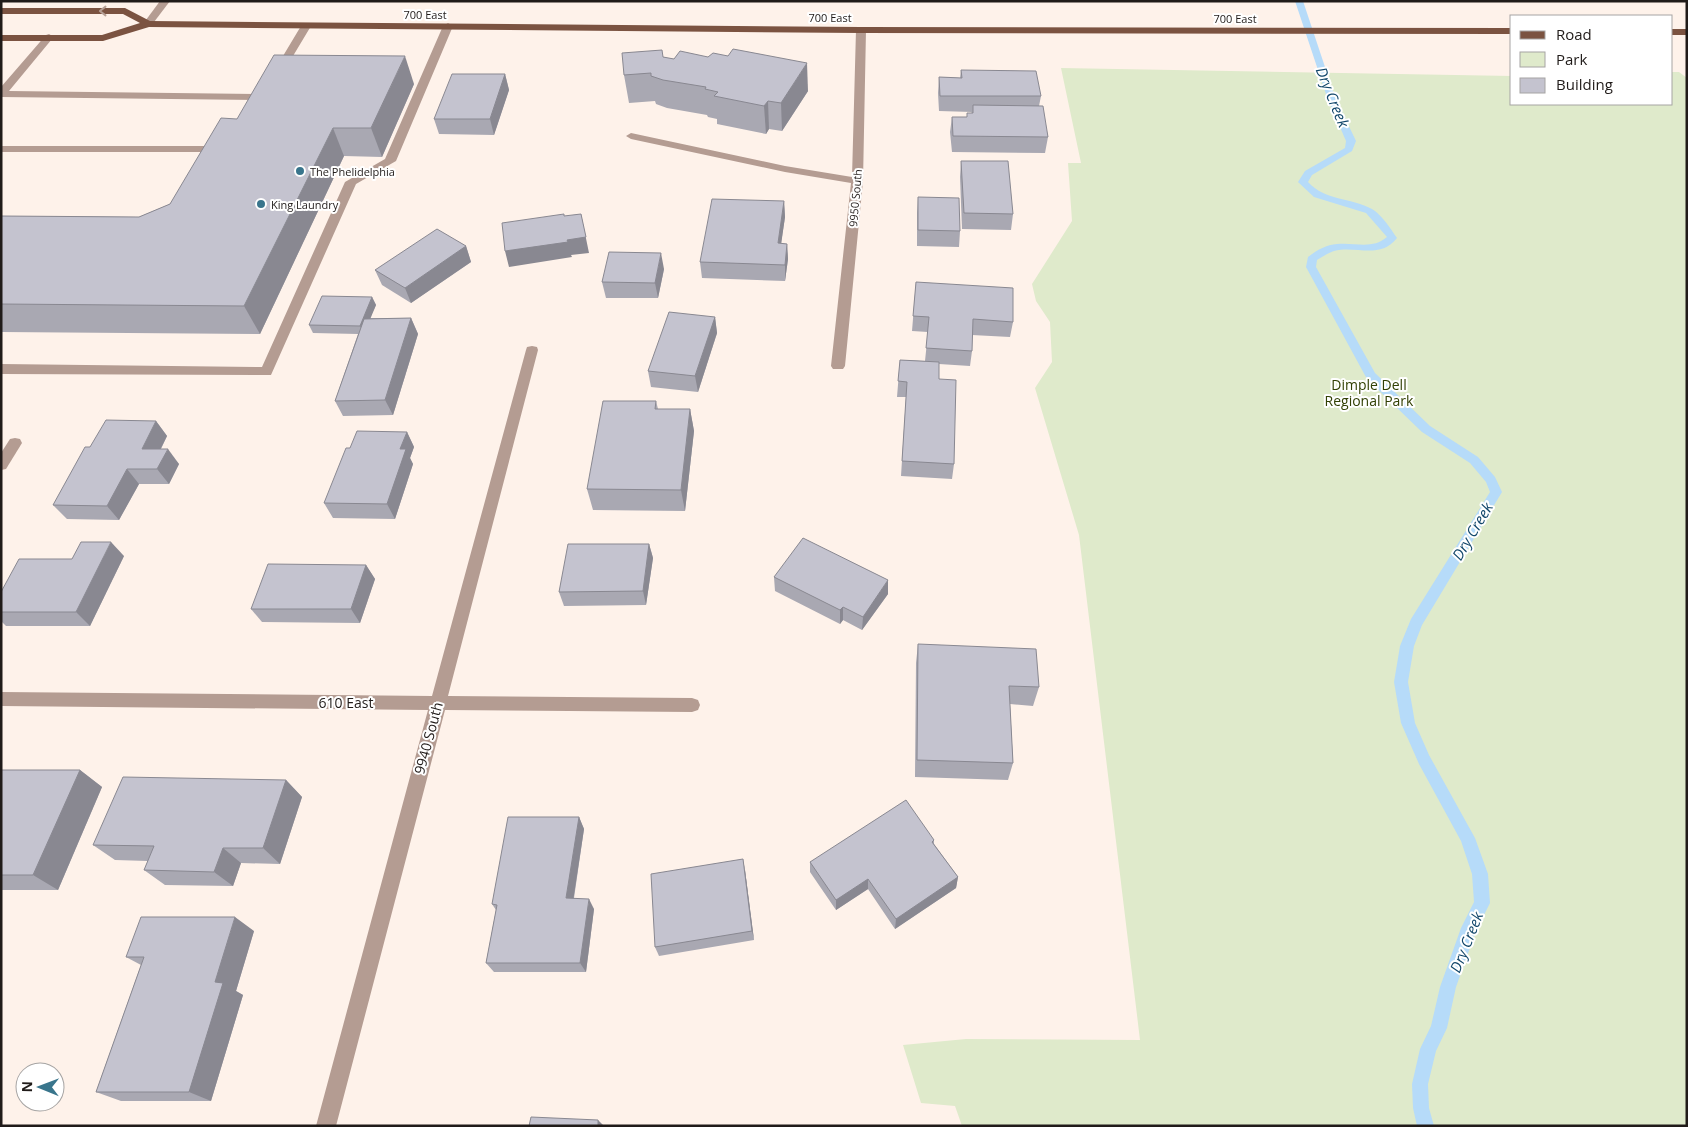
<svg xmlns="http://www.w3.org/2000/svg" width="1688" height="1127" font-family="'Open Sans',sans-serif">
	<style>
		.green { fill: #dfeacb }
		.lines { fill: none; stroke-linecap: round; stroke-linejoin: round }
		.stream { fill: #b6dbf9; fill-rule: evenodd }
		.minor { fill: #b49c92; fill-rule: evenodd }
		.major { fill: #7b5341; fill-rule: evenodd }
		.wall { fill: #a9a8b2 }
		.shaded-wall { fill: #898891 }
		.building { fill: #c4c3cf; stroke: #898891 }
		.oneway { stroke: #b6a096 }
		.poi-dot { fill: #39758c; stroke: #fff; stroke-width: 2 }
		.labels { text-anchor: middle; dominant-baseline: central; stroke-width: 4; stroke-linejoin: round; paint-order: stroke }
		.far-street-label { font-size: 11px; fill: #201b19; stroke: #fff }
		.far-poi-label { font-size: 11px; fill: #201b19; stroke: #fff; text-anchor: start }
		.park-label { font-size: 14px; fill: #324004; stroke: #fff }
		.street-label { font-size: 14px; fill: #201b19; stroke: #fff }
		.water-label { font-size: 15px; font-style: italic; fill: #11466a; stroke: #fff }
	</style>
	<rect width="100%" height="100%" fill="#fef2ea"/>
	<polygon class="green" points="1061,68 1512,76 1512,104 1672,104 1672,72 1679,72 1687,78 1687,1126 962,1126 955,1106 921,1103 903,1045 966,1039 1140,1040 1079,535 1035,388 1052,362 1050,322 1036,301 1032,284 1072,221 1068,163 1081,163"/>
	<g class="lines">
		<path class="stream" d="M1295,1H1303L1335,97L1356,141L1352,151L1312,175L1308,182C1325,201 1350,197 1372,209C1382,215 1390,228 1397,238C1380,260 1356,245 1334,251C1328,253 1322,257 1317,260L1316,267L1375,373L1430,426L1478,457L1495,477L1502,492L1422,625L1414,646L1408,682L1415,723L1429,755L1475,838L1488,874L1490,903L1476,931L1456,987L1447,1028L1436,1051L1428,1084L1429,1108L1434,1126H1417L1413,1108L1412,1084L1420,1049L1431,1026L1440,987L1461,928L1474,902L1472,874L1461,841L1419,764L1401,723L1394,682L1400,646L1411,619L1490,492L1486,482L1470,463L1422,432L1367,379L1306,267L1308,257C1317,250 1326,245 1337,244C1355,242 1372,250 1387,237L1366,213L1314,197L1298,182L1305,171L1345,148L1346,141L1327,97Z"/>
		<g class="minor">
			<polygon points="160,1 170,1 151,26 145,26 143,24"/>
			<polygon points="306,23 311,26 284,71 283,73 275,73 274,71 301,26"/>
			<polygon points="448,23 453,26 396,161 356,184 271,375 1,374 1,364 262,367 345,182 385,159 443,26"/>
			<polygon points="861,27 866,30 863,181 845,366 843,369 833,369 831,366 851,183 785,172 631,139 626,136 631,133 785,166 852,177 856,30"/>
			<polygon points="49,34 54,37 52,39 9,91 264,94 269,97 264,100 1,97 1,87 46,35"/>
			<polygon points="1,146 213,146 218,149 213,152 1,152"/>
			<polygon points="532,346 537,347 538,350 448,696 692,698 698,700 700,705 698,710 692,712 445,710 336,1126 316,1126 428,710 1,706 1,692 432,696 526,350 527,347"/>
			<polygon points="15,438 20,439 22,443 6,469 1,470 1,453 10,439"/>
		</g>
		<g class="major">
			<polygon points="1,8 125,8 150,21 861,27 1512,28 1512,34 861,33 149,27 103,41 1,41 1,35 102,35 140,23 123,14 1,14"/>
			<rect x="1672" y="29" width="15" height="6"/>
		</g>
	</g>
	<g class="wall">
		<polygon points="663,57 808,91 782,131 769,129 766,134 717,124 717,119 708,117 707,115 667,108 656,104 655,101 629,103 624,75"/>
		<polygon points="961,70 1041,96 1039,106 1048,137 1045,153 952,152 950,132 952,117 967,117 972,112 939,111 938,93 939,77 960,78"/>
		<polygon points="505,74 509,90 494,135 439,134 434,119"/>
		<polygon points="414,84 382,157 344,156 260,334 1,332 1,216 139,217 170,204 237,119"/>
		<polygon points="961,161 1013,214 1011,230 962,229 960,177"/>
		<polygon points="918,197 960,231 959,247 917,246 917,213"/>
		<polygon points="784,201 785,217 781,243 787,244 788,259 785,281 702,278 700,262"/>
		<polygon points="466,246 471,262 411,303 382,285 375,270"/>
		<polygon points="664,269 658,298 606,298 602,282"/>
		<polygon points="916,282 1013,322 1010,337 972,335 972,351 970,366 939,364 939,379 954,464 952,479 901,476 906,397 897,397 900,360 925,361 928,332 912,331"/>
		<polygon points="372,297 376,305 370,318 411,318 418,334 393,415 343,416 335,401 358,334 313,333 309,325"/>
		<polygon points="715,317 717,333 698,392 651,387 648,371"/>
		<polygon points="656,401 658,409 690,409 694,431 685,511 593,510 587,489"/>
		<polygon points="156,421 167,436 161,449 179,464 169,484 139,484 119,520 67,519 53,505 90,447"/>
		<polygon points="407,432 414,447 410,458 413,464 395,519 333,518 324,503 350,448"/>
		<polygon points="649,544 653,558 646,605 564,606 559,592"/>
		<polygon points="124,556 90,626 6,626 1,621 1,592 72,559"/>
		<polygon points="366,565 375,579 360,623 262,622 251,609"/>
		<polygon points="774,577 888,594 862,630 843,620 840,624 775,591"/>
		<polygon points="918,644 1039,687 1033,706 1010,704 1013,763 1008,780 915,777 916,663"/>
		<polygon points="1,770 80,770 102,787 58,890 1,890"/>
		<polygon points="286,780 302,797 280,864 241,863 233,886 165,885 144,870 148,861 115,860 93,845"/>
		<polygon points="579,817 584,829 574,898 594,909 586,972 494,972 486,963 496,910 492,904"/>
		<polygon points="934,840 934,844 958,877 956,888 895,929 868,889 836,910 810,872 810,862"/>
		<polygon points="745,870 754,940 659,956 655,947"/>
		<polygon points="254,931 236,991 243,995 211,1101 121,1101 96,1092 141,965 126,957"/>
	</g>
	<g class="shaded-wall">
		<polygon points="405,56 414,84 382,157 371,128"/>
		<polygon points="807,63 808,91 782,131 781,103"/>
		<polygon points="505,74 509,90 494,135 490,119"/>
		<polygon points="768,101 769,129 766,134 764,106"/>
		<polygon points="333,128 344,156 260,334 244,306"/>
		<polygon points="784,201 785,217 779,259 778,243"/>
		<polygon points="581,214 589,253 571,255 572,257 509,267 505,251 567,240"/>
		<polygon points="787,244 788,259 785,281 785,265"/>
		<polygon points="466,246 471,262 411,303 405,288"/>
		<polygon points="661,253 664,269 658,298 655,283"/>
		<polygon points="372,297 376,305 364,334 360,326"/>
		<polygon points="715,317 717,333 698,392 695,376"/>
		<polygon points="411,318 418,334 393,415 385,400"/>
		<polygon points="690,409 694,431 685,511 681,490"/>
		<polygon points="156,421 167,436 153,464 142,449"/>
		<polygon points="407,432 414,447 410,458 413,464 395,519 387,504 400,449"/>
		<polygon points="168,449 179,464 169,484 157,469"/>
		<polygon points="127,469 139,484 119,520 107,506"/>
		<polygon points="111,542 124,556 90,626 76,612"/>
		<polygon points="649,544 653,558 646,605 643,591"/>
		<polygon points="366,565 375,579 360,623 351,609"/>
		<polygon points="888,580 888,594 862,630 863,617"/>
		<polygon points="843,607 843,620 840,624 840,610"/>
		<polygon points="80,770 102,787 58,890 33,875"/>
		<polygon points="286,780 302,797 280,864 263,848"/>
		<polygon points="579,817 584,829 572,908 566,898"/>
		<polygon points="223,848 241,863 233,886 214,872"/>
		<polygon points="743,859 745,870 754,940 752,931"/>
		<polygon points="958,877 956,888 895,929 896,919"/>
		<polygon points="868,879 868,889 836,910 836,900"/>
		<polygon points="589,899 594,909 586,972 580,963"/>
		<polygon points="235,917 254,931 236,991 243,995 211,1101 189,1092 215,982"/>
		<polygon points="598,1120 604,1126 598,1126"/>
	</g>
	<g class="building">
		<polygon points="733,49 807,63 781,103 768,101 764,106 714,96 718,92 705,89 706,87 663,80 651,76 651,73 624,75 622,53 662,50 663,57 674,59 680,51 708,57 713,53 728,56"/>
		<polygon points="274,55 405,56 371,128 333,128 244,306 1,304 1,216 139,217 170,204 221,118 237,119"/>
		<polygon points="961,70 1036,71 1041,96 940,96 939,77 962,78"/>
		<polygon points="452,74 505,74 490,119 434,119"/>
		<polygon points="973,105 1043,106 1048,137 953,136 952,117 967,117 967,113 973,113"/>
		<polygon points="961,161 1008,161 1013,214 964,213"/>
		<polygon points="918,197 959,198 960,231 918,230"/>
		<polygon points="712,199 784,201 778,243 787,244 785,265 700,262"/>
		<polygon points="564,214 564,216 581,214 586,237 567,240 568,242 505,251 502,223"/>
		<polygon points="437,229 466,246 405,288 375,270"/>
		<polygon points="609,252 661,253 655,283 602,282"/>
		<polygon points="916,282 1013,288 1013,322 973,319 972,351 926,348 929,317 913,316"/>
		<polygon points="322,296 372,297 360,326 309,325"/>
		<polygon points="669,312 715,317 695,376 648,371"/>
		<polygon points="411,318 385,400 335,401 364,319"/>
		<polygon points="900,360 939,362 939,379 956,380 954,464 902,461 907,382 898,381"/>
		<polygon points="603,401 656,401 655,409 690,409 681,490 587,489"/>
		<polygon points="106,420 156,421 142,449 168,449 157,469 127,469 107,506 53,505 85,447 90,447"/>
		<polygon points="357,431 407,432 400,449 406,449 387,504 324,503 346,448 350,448"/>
		<polygon points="803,538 888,580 863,617 843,607 840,610 774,577"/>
		<polygon points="81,542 111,542 76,612 1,612 1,592 19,559 72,559"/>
		<polygon points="568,544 649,544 643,591 559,592"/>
		<polygon points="268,564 366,565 351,609 251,609"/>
		<polygon points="918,644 1036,649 1039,687 1009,686 1013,763 917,760"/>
		<polygon points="1,770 80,770 33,875 1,875"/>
		<polygon points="123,777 286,780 263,848 223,848 214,872 144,870 154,846 93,845"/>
		<polygon points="906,800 934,840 932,842 958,877 896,919 868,879 836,900 810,862"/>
		<polygon points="508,817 579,817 566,898 589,899 580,963 486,963 497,905 492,904"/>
		<polygon points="743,859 752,931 655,947 651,874"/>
		<polygon points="141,917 235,917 215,982 223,983 189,1092 96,1092 144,957 126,957"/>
		<polygon points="531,1117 598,1120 598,1126 529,1126"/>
	</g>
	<defs><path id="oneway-chevron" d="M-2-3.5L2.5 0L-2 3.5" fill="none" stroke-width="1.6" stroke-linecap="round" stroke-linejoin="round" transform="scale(1.25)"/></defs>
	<use class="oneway" href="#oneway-chevron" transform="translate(103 11) rotate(-180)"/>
	<g class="poi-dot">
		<circle cx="300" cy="171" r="5"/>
		<circle cx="261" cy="204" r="5"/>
	</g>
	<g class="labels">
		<g class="far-street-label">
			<text x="425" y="14">700 East</text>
			<text x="830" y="17">700 East</text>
			<text x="1235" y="18">700 East</text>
			<text transform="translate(855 198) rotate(-85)">9950 South</text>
		</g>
		<g class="far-poi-label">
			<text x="310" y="171">The Phelidelphia</text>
			<text x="271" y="204">King Laundry</text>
		</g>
		<g class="park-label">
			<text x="1369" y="384">Dimple Dell<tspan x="1369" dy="16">Regional Park</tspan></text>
		</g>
		<g class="street-label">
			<text x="346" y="702">610 East</text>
			<text transform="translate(428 738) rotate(-75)">9940 South</text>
		</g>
		<g class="water-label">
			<text transform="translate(1333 97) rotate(68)">Dry Creek</text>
			<text transform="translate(1472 531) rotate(-59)">Dry Creek</text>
			<text transform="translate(1466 942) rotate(-68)">Dry Creek</text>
		</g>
	</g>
	<rect width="1688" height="1127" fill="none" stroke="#201b19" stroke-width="5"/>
	<rect x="1510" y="15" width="162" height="90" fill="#ffffff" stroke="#a6a4a3"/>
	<rect x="1520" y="31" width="25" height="8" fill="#7b5341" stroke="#a6a4a3"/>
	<text x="1556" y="40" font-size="15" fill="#201b19">Road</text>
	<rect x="1520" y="52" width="25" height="15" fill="#dfeacb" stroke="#a6a4a3"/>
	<text x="1556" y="65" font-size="15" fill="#201b19">Park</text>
	<rect x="1520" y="78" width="25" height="15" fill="#c4c3cf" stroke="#a6a4a3"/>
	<text x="1556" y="90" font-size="15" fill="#201b19">Building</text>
	<g transform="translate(40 1087) rotate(271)"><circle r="24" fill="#ffffff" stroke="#a6a4a3"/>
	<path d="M0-4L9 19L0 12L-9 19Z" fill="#39758c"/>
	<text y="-8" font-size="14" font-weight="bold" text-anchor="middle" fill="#201b19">N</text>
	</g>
</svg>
